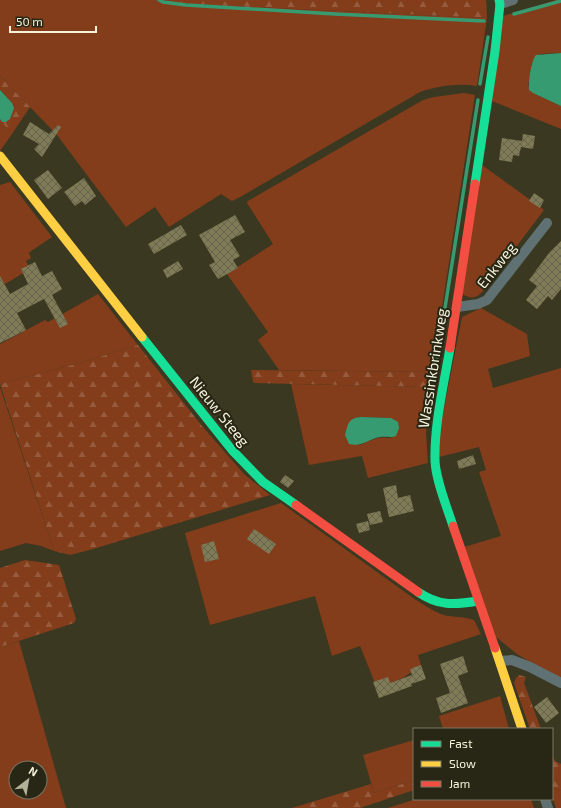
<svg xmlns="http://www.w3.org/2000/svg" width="561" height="808" font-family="'Exo 2',sans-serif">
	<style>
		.grass { fill: #843d1b; fill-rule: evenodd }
		.forest { fill: url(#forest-firs) }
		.water { fill: #379b71 }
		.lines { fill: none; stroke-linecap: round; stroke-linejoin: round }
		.stream { stroke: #379b71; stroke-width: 3.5 }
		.building { fill: url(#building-cross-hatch) }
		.street { stroke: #5f7173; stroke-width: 10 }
		.fast { stroke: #16e098; stroke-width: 9 }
		.slow { stroke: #ffcf43; stroke-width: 9 }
		.jam { stroke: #f24e42; stroke-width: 9 }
		.labels { text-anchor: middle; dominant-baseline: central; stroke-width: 4; stroke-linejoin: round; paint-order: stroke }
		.street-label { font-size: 15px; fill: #f6f3dc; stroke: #282614 }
	</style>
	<defs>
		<pattern id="forest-firs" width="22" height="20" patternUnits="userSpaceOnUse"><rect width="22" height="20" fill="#843d1b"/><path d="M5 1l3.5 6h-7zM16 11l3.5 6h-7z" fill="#965a3c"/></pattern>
		<pattern id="building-cross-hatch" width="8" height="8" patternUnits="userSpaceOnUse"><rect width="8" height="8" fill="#7f7b57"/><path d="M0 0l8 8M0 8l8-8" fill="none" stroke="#67644e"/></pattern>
	</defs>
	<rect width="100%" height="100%" fill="#3a3820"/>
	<g class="grass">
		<path d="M0,0H163L189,4L487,18L477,86C458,83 438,86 420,92L242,196L232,201L221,194L169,227L155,207L126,227L57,135L0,76Z"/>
		<polygon points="556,0 561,0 561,53 540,54 532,63 528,86 533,93 561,106 561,129 492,101 503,16"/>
		<polygon points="464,93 475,95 432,372 279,370 258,340 268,332 227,274 273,244 247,203 248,201 423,100 434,97"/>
		<polygon points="0,119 12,134 0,151"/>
		<path d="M482,165L544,210L482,292C475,299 471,299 462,294Z"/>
		<polygon points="10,182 52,237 31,251 29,253 31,258 26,261 30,269 0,287 0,185"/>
		<polygon points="98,294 138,345 83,362 0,384 0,344 45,320 48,322"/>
		<polygon points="481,308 527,334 530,356 488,369 493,388 561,368 561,681 517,654 496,637 464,547 501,536 479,472 486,470 479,447 439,457 438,438 462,317"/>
		<path d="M291,384L430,387L426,433L428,463L368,478L362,456L309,465ZM361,417L391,418V438C377,436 372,440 360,445L345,435L354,418Z"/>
		<polygon points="0,387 54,551 41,546 26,543 0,551"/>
		<path d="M281,503L416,600C426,606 437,614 448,616C458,617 465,617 474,620L481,634L418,655L422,669L410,673L403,678L377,688L360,646L332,656L315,596L210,625L185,533Z"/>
		<path d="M19,641L66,808H0V647ZM16,768H40V792H16Z"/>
		<polygon points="500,696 509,729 443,729 439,716"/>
		<polygon points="414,740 414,780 374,793 363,755"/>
		<polygon points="552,787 561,791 561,808 556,808 552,796"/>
		<polygon points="416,799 531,799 534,808 388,808"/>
	</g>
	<g class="forest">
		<polygon points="163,0 486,0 487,18 189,4"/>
		<polygon points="0,76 30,107 12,134 2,122 6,122 12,103 0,90"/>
		<polygon points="138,345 202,426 244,474 270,495 93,549 70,555 54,551 0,384 83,362"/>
		<polygon points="251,370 432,372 430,387 255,383 253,382"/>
		<polygon points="25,560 59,565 76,619 74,623 0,647 0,568"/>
		<polygon points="519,675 526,677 524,683 541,729 530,729 514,683 516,678"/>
		<polygon points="552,755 555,761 561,764 561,791 552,787"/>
		<polygon points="414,780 414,790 360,808 292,808 371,784 374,793"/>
	</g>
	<g class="water">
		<path d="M561,53V106L533,93L529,90C528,82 531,61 536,55Z"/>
		<polygon points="0,90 12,103 14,108 10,119 6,122 2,122 0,119"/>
		<path d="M361,417L391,418L398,422L399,428L396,436C390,438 386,436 380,437C368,439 363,447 349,444L345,435C348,424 348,418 361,417Z"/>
	</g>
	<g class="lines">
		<g class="stream">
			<polyline points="159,0 163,2 186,5 335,14 484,21"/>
			<polyline points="514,14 561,1"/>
			<polyline points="480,84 488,37"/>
			<polyline points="434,377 478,100"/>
		</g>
	</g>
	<g class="building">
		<polygon points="30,122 49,134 58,125 61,127 42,157 34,149 39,144 23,135"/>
		<polygon points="523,134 535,136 533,149 521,147 519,156 513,155 512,162 499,160 502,138 522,141"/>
		<polygon points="48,170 62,188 48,199 34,180"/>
		<polygon points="84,178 96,196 85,205 82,201 75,206 64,192"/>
		<polygon points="534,193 544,200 540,208 529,201"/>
		<polygon points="235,215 245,232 230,240 240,256 233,260 238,268 218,279 209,265 215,262 199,235"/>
		<polygon points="181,225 187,235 154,254 148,244"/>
		<polygon points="561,241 561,289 552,300 548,296 537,309 526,300 537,286 529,280 549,253"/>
		<polygon points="178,261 183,269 167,278 163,270"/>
		<polygon points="35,262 42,276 52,271 62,289 52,295 68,324 60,328 44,299 17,313 26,330 0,343 0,276 10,294 28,284 21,269"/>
		<polygon points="473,455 476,464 459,469 457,461"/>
		<polygon points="285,475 294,481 288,488 280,482"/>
		<polygon points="396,485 398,498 410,495 414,511 389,517 383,488"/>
		<polygon points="380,511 383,522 370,525 367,514"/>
		<polygon points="368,521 370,530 359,533 356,524"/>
		<polygon points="254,529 276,544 269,554 247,539"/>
		<polygon points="214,541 219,559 205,562 201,545"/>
		<polygon points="463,656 468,672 458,676 468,703 441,713 436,698 450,693 440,664"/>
		<polygon points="421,665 426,679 411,684 412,686 379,698 373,682 388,677 390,683 412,675 410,669"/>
		<polygon points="547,697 559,713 546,723 534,707"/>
	</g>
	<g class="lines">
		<g class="street">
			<polyline points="500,4 513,0"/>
			<polyline points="457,307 478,304 487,300 547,223"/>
			<polyline points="500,661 512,660 530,667 561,683"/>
			<polyline points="545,799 548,808"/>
		</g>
		<g class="fast">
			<polyline points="475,184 495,51 500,4 499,0"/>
			<polyline points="142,337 232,450 263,482 296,505"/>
			<path d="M450,348C444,384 434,424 435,461C436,481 447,507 453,526"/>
			<path d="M418,592C438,606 454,605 478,601"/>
		</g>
		<g class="slow">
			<polyline points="0,156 142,337"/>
			<polyline points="495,648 522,729"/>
		</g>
		<g class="jam">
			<polyline points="450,348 475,184"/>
			<polyline points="296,505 418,592"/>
			<polyline points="453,526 495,648"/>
		</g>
	</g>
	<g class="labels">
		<g class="street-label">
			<text transform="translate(496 265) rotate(-52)">Enkweg</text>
			<text transform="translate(432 368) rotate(-81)">Wassinkbrinkweg</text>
			<text transform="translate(220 411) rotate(51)">Nieuw Steeg</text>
		</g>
	</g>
	<rect x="413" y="728" width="140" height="72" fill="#282614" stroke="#7a7864"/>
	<rect x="421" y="741" width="20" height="6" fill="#16e098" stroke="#7a7864"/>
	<text x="449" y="748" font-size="12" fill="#f6f3dc">Fast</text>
	<rect x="421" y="761" width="20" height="6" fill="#ffcf43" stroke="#7a7864"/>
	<text x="449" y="768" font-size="12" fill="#f6f3dc">Slow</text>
	<rect x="421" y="781" width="20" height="6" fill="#f24e42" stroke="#7a7864"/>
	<text x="449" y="788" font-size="12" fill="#f6f3dc">Jam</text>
	<g transform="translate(28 780) rotate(31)"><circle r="19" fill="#282614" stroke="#7a7864"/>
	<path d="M0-3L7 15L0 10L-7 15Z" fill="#b4b29a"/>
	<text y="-6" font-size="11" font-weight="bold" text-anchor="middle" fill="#f6f3dc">N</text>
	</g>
	<path d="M10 26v6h86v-6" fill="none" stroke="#f6f3dc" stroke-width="2"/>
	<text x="16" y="26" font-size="12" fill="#f6f3dc" stroke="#282614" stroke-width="3" paint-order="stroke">50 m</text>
</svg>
